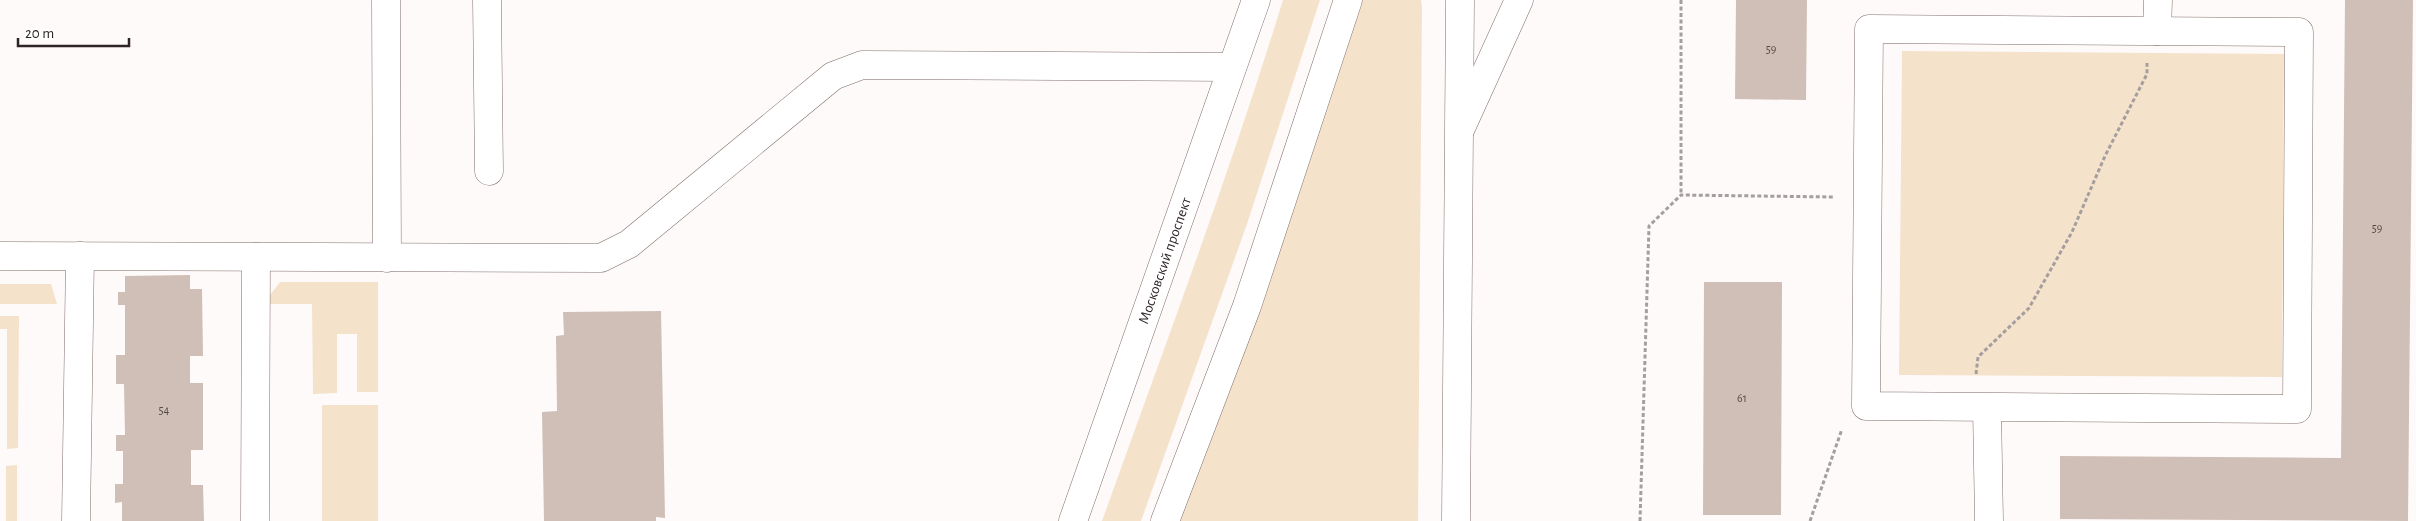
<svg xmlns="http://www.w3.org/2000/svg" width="2416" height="521" font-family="'Alegreya Sans',sans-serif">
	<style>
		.green { fill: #f5e2cb }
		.building { fill: #cfbfb6 }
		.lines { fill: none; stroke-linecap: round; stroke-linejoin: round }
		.minor-casing { stroke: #7e6e6a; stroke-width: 29 }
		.major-casing { stroke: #7e6e6a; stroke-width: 29 }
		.path { stroke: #a49f9e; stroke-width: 3; stroke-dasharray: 4 2.5; stroke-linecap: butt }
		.minor { stroke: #fff; stroke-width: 28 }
		.major { stroke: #fff; stroke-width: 28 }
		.labels { text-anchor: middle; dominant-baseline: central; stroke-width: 4; stroke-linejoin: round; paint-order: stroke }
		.number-label { font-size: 12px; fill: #554c48 }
		.street-label { font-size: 15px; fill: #2c2524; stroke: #fff }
	</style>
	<rect width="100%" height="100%" fill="#fefaf9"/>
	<g class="green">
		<path d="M1283,0H1320L1247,224L1141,521H1102C1164,348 1229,176 1283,0Z"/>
		<polygon points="1363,0 1421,0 1422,6 1418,521 1177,521"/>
		<polygon points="1902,51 2284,54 2282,377 1899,375"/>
		<polygon points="280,282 378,282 378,392 357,392 357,334 337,334 337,393 313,394 312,304 270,304 270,295"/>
		<polygon points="0,284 51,284 57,304 0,304"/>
		<polygon points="0,316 19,316 18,448 7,449 7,329 0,329"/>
		<rect x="322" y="405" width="56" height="116"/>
		<polygon points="17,465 17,521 6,521 6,466"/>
	</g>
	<g class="building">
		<polygon points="1736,0 1807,0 1806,100 1735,99"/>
		<polygon points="2345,0 2413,0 2408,521 2060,519 2060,456 2341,458"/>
		<polygon points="190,275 190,289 202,289 203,356 190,356 190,383 203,383 203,450 191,450 191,485 203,485 204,521 122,521 122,502 115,503 115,484 123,484 123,451 116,451 116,435 125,435 124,384 116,384 116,355 125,355 125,305 118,305 118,292 125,292 125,276"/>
		<polygon points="1704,282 1782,282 1781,515 1703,515"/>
		<polygon points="661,311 665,518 656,517 656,521 544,521 542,412 557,411 556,336 564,335 563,312"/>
	</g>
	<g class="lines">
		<g class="minor-casing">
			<g id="minor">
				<polyline points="386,0 387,258"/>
				<polyline points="487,0 489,171"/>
				<polygon points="1869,29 2299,32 2297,409 1866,406"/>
				<polyline points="2157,31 2158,0"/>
				<polyline points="1460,130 1519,0"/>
				<polyline points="0,256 601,258 629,244 833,76 862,65 1232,67"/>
				<polyline points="1987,408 1989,521"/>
				<polyline points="76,521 80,256"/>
				<polyline points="255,521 256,257"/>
			</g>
		</g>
		<g class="major-casing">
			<g id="major">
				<path id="s1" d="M1073,521L1256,0"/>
				<polyline points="1165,521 1247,306 1348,0"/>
				<polyline points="1456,521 1460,0"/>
			</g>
		</g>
		<g class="path">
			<polyline points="1681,0 1681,195"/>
			<polyline points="1976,374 1978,357 2029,308 2072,232 2105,156 2147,74 2147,63"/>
			<polyline points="1640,521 1649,226 1681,195 1835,197"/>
			<polyline points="1810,521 1842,429"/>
		</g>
		<use href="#minor" class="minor"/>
		<use href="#major" class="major"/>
	</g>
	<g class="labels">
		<g class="number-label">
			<text x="1771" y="49">59</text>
			<text x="2377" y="228">59</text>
			<text x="1742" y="398">61</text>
			<text x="164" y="410">54</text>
		</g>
		<g class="street-label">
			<text stroke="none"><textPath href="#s1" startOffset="276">Московский проспект</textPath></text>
		</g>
	</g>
	<path d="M18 38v8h111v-8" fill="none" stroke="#2c2524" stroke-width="2.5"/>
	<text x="25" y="38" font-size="15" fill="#2c2524" stroke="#ffffff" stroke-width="4" paint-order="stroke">20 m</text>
</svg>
